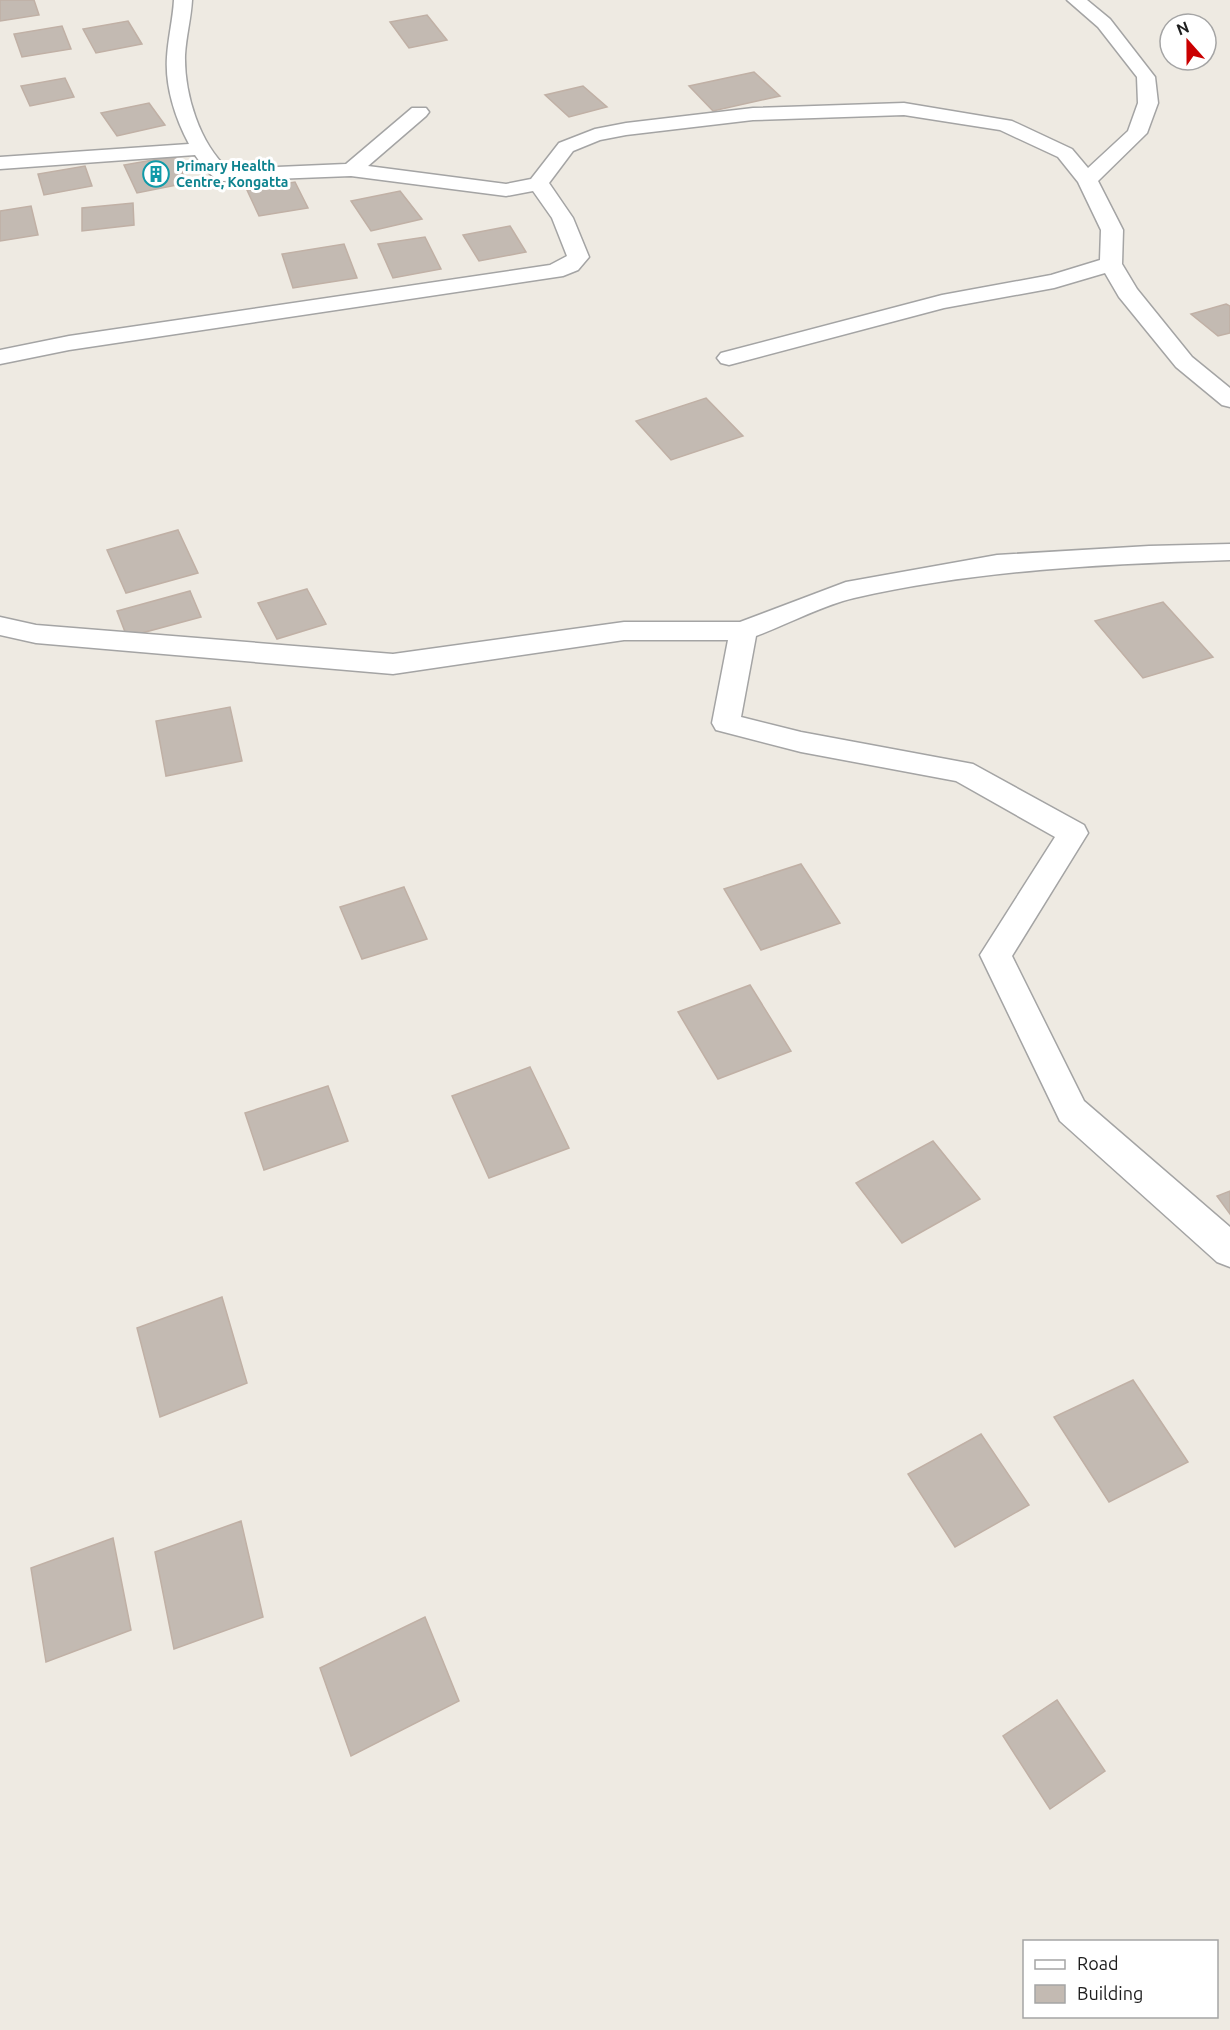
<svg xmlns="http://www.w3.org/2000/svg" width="1230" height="2030" font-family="Ubuntu,sans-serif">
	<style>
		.building { fill: #c3bab2; stroke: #c0b0a5; stroke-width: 1.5 }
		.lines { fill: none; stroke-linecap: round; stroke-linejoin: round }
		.street-casing { stroke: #a4a4a4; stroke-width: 3 }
		.street { fill: #fff; fill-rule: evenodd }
		.labels { text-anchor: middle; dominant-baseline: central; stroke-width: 6; stroke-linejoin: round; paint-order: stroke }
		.far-culture-label { font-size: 14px; font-weight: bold; fill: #0d838f; stroke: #fff; text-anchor: start }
	</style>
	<rect width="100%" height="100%" fill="#eeeae2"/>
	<g class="building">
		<polygon points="0,0 34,0 39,15 0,21"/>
		<polygon points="427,15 447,40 409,48 390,22"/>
		<polygon points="128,21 142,44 96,53 83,29"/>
		<polygon points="62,26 71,49 22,57 14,34"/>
		<polygon points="754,72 780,96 713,111 689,86"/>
		<polygon points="65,78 74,97 30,106 21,86"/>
		<polygon points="583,86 607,107 569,117 545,95"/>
		<polygon points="149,103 165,125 117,136 101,113"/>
		<polygon points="175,156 187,183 137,193 124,165"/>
		<polygon points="85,166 92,186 44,195 38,174"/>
		<polygon points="295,182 308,208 259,216 247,190"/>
		<polygon points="400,191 422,219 371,231 351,201"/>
		<polygon points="133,203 134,225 82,231 82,208"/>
		<polygon points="31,206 38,235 0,241 0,211"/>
		<polygon points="510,226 526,252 479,261 463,235"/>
		<polygon points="425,237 441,269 393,278 378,244"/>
		<polygon points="344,244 357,278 293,288 282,254"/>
		<polygon points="1226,304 1230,306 1230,333 1218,336 1191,314"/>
		<polygon points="706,398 743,436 671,460 636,421"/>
		<polygon points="178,530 198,573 126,593 107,550"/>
		<polygon points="307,589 326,624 277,639 258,603"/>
		<polygon points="190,591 201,617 127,637 117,611"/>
		<polygon points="1163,602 1213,657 1143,678 1095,621"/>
		<polygon points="230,707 242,761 166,776 156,721"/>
		<polygon points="801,864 840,923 761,950 724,889"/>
		<polygon points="404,887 427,939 362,959 340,907"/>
		<polygon points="750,985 791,1051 718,1079 678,1012"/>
		<polygon points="530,1067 569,1148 489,1178 452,1096"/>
		<polygon points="328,1086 348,1141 264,1170 245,1113"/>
		<polygon points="933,1141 980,1199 902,1243 856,1183"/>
		<polygon points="1230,1191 1230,1214 1217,1196"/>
		<polygon points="222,1297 247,1383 160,1417 137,1328"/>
		<polygon points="1133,1380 1188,1462 1109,1502 1054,1417"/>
		<polygon points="981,1434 1029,1505 955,1547 908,1474"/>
		<polygon points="241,1521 263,1617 174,1649 155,1552"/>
		<polygon points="113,1538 131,1630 46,1662 31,1568"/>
		<polygon points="425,1617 459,1701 351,1756 320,1668"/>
		<polygon points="1057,1700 1105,1771 1050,1809 1003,1736"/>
	</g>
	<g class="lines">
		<g class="street-casing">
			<g id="street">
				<path d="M174,0H192C191,19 186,36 185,55C184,93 199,143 228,169L346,164L412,108H426L429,112L426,116L368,166L506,184L531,179L559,143L595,129L626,123L753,108L904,103L1012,121L1072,149L1088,168L1128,131L1138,103L1137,77L1098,27L1067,0H1087L1110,19L1155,77L1158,103L1147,133L1098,181L1123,230L1122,264L1137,289L1192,357L1230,388V407L1222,405L1176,367L1119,297L1105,273L1054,288L944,308L729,365L721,363L717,358L721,353L942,295L1051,275L1100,260L1101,230L1078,182L1058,157L1000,130L904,115L753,120L626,135L600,140L573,151L549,183L573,218L589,257L578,270L563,276L69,350L0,364V350L69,336L550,265L567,256L552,218L533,191L506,196L351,176L223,181C210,178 203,166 195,155L0,169V157L189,144C175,118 165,86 167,57C168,38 173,19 174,0Z"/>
				<path d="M1230,544V560C1103,564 977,570 854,598C823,605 786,625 756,636L741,717L801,732L973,764L1084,825L1088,833L1012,956L1084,1101L1230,1227V1267L1217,1262L1060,1121L980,955L1055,837L956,781L801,752L716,730L712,723L728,640H624L393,674L36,643L0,635V617L36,625L393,654L624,622H740L846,582L997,555L1149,546Z"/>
			</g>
		</g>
		<use href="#street" class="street"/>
	</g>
	<defs>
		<g id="building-ring" transform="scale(1.35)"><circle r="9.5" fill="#fff" stroke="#0f9aa8" stroke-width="1.5"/><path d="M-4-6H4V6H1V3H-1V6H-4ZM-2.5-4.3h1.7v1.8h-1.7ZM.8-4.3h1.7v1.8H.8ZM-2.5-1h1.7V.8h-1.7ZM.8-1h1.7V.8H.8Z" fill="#0f9aa8"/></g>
	</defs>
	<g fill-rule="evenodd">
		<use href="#building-ring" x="156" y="174"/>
	</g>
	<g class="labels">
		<g class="far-culture-label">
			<text x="176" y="166">Primary Health<tspan x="176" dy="16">Centre, Kongatta</tspan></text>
		</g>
	</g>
	<rect x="1023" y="1940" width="195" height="78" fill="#ffffff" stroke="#a5a5a5" stroke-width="1.5"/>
	<rect x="1035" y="1960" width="30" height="9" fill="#ffffff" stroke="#a5a5a5" stroke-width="1.5"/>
	<text x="1077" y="1970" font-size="18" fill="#1d1d1d">Road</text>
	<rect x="1035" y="1985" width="30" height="18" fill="#c3bab2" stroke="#a5a5a5" stroke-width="1.5"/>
	<text x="1077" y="2000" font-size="18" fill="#1d1d1d">Building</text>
	<g transform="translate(1188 42) rotate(339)"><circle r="28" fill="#ffffff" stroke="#a5a5a5" stroke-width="1.5"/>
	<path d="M0-4.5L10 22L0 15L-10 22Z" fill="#ca0001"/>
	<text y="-9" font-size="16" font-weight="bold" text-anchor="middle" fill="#1d1d1d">N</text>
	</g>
</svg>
